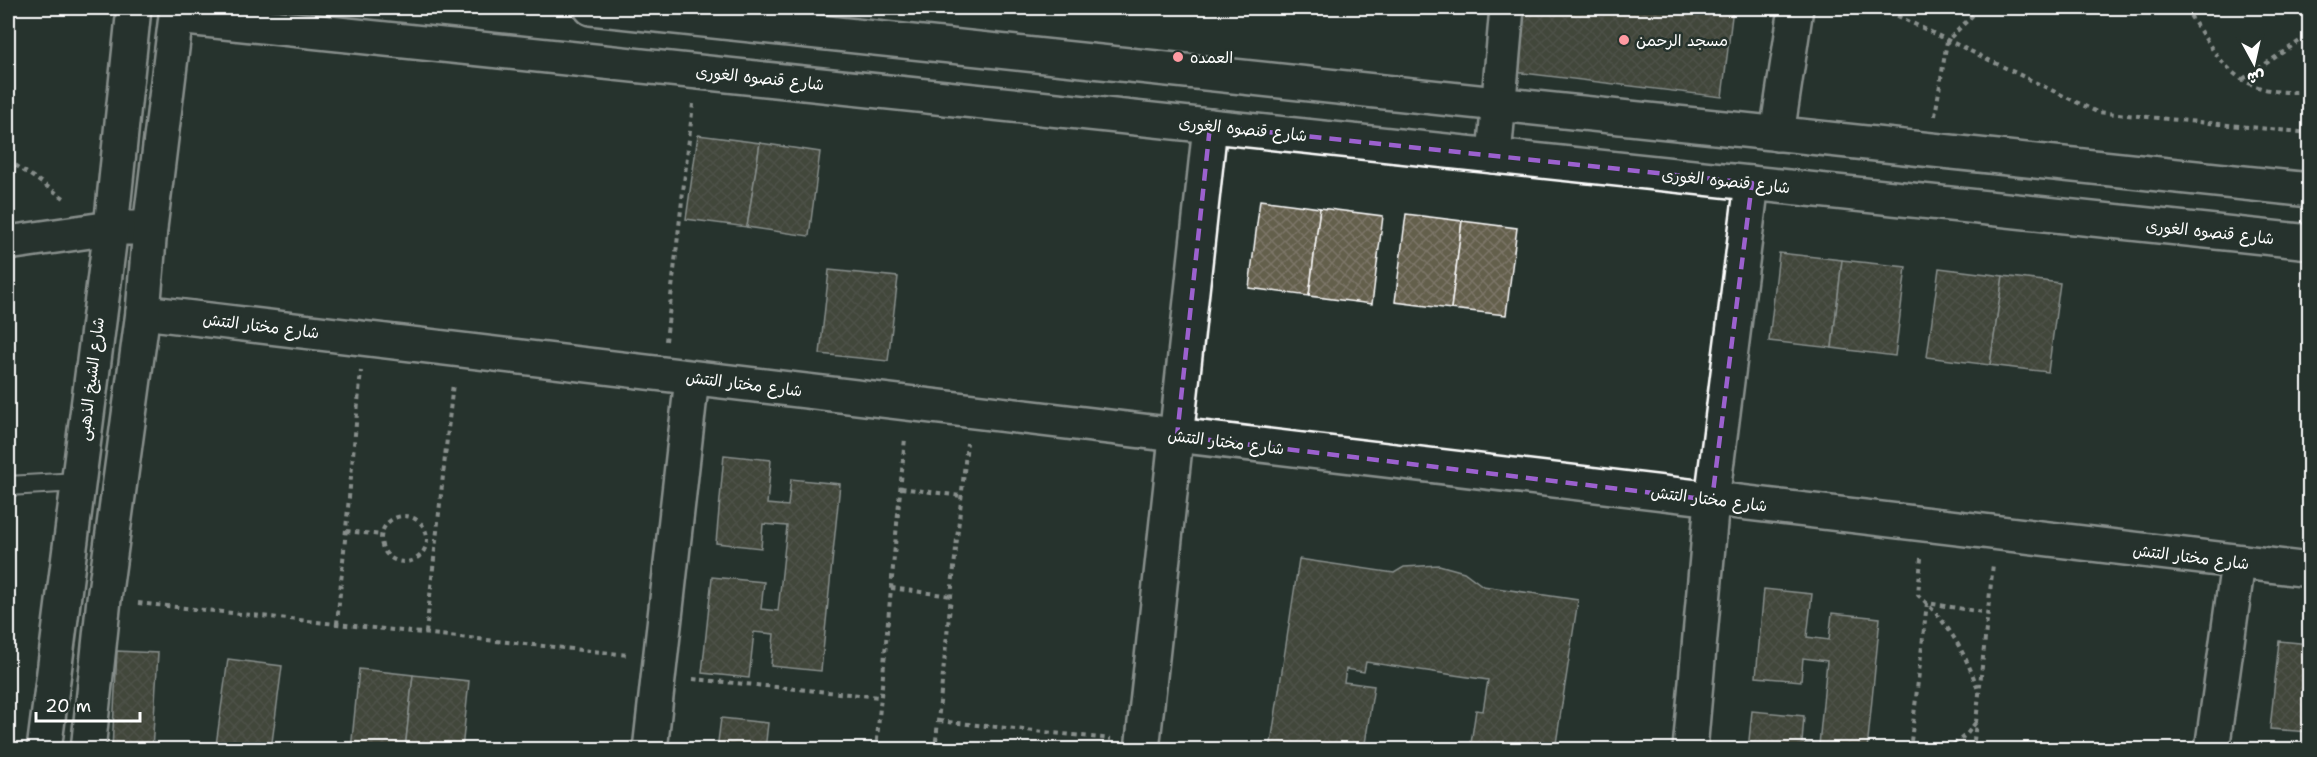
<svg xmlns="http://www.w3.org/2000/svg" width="2317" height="757" font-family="'Shantell Sans','Playpen Sans Arabic',sans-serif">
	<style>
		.building { fill: url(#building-cross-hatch); stroke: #fff; stroke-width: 1.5 }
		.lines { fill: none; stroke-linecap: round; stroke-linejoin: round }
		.lane-casing { stroke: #fff; stroke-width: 22 }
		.street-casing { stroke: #fff; stroke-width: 38 }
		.secondary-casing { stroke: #fff; stroke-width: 38 }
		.path { stroke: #fff; stroke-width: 4; stroke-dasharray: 4.5 4.5; stroke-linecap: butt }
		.lane { stroke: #26332d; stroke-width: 18 }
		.street { stroke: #26332d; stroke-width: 33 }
		.secondary { stroke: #26332d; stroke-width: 33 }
		.marked { fill: none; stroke: #9c61cf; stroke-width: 4.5; stroke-dasharray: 12 8; stroke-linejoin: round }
		.poi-dot { fill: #ff9aa2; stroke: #26332d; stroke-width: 2 }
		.labels { text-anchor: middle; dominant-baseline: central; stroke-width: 5; stroke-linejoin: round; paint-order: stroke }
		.poi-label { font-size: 16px; fill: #fff; stroke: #26332d; text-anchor: start }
		.street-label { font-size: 16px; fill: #fff; stroke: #26332d }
	</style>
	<defs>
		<pattern id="building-cross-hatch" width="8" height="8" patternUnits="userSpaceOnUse" patternTransform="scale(1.5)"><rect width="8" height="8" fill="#645e4c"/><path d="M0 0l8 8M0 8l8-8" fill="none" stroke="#7b7667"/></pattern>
	</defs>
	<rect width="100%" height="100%" fill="#26332d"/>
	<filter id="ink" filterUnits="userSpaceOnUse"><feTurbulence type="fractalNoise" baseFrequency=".0167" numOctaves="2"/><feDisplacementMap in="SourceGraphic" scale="12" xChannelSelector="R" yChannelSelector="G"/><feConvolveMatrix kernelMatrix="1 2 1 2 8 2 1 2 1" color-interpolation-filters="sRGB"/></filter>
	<g filter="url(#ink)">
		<g class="building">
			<polygon points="1523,8 1733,8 1722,97 1514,72"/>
			<polygon points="698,135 760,143 747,227 686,219"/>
			<polygon points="760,143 820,152 809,236 747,227"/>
			<polygon points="1260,200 1320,208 1309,296 1249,288"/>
			<polygon points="1320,208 1383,216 1372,304 1309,296"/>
			<polygon points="1406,214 1462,221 1451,309 1395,302"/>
			<polygon points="1462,221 1517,228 1506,315 1451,309"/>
			<polygon points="1779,253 1842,260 1832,348 1769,341"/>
			<polygon points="1842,260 1906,267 1895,356 1832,348"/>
			<polygon points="1939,268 2003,276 1990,365 1927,357"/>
			<polygon points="829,270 898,277 888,361 820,354"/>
			<polygon points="2003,276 2060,283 2048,372 1990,365"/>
			<polygon points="724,455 771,460 767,504 788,506 791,479 840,484 821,671 771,666 774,634 754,632 749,678 702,673 712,577 764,582 761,609 778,611 787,526 763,524 761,548 716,543"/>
			<polygon points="1299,559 1394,573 1404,567 1439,565 1464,572 1483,586 1578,600 1555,750 1470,750 1476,710 1483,711 1488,680 1366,662 1364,672 1346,669 1344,682 1374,686 1364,750 1270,750"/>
			<polygon points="1764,589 1812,594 1807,637 1829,640 1832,613 1880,618 1867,750 1748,750 1752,711 1804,716 1802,743 1819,745 1827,661 1803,658 1801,681 1756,677"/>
			<polygon points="2279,641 2310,644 2310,732 2270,729"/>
			<polygon points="117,651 158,653 152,750 112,750"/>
			<polygon points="228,659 282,666 271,750 216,745"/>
			<polygon points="359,669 413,675 405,750 351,750"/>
			<polygon points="413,675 469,681 462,750 405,750"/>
			<polygon points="721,718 768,723 765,750 717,750"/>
			<polygon points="788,742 836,747 836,750 787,750"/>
		</g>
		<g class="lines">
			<g class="lane-casing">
				<polyline id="lane" points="8,486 78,482"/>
			</g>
			<g class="street-casing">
				<g id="street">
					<polyline points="1777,134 1796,8"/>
					<polyline points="1494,156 1507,8"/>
					<polyline points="8,243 111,228 150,228"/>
					<polyline points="143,312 2310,570"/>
					<polyline points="650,750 692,378"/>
					<polyline points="1142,750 1210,126"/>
					<polyline points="1690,750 1712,500 1752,183"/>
					<polyline points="2212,750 2238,563"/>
				</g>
			</g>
			<g class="secondary-casing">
				<g id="secondary">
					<polyline points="591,8 2310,190"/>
					<polyline points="177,17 2310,242"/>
					<polyline points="44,750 111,228 134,8"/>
					<polyline points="88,750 104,599 143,312 150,228 177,8"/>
				</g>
			</g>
			<g class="path">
				<polyline points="1881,8 2097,112 2310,133"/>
				<path d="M2185,8C2221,61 2235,99 2310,91"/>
				<polyline points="2243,79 2310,34"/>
				<polyline points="1935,116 1947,41 1980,8"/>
				<polyline points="8,160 67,200"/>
				<polyline points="666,341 693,104"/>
				<polyline points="901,488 961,496"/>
				<circle cx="404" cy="539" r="23"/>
				<polyline points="346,531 381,535"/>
				<path d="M1921,558L1918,595C1947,621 1966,653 1978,690"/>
				<polyline points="891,588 951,596"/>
				<polyline points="138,603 629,655"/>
				<polyline points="337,624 361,371"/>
				<polyline points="426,633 453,383"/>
				<polyline points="693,679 880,697"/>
				<polyline points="939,721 1111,739"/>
				<polyline points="876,750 905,438"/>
				<polyline points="935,750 967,443"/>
				<polyline points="1910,750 1927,603 1988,613"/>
				<polyline points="1946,750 1967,734 1976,722"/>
				<polyline points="1973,750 1993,564"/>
			</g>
			<use href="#lane" class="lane"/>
			<use href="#street" class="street"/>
			<use href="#secondary" class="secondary"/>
		</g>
	</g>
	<path d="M0 0H2317V757H0ZM1210,126L1752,183L1712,500L1177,436Z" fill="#26332d" fill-opacity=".55" fill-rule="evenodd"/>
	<path class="marked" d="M1210,126L1752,183L1712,500L1177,436Z"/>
	<g class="poi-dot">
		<circle cx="1624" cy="40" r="6"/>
		<circle cx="1178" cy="57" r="6"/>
	</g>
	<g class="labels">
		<g class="poi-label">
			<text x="1636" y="40">مسجد الرحمن</text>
			<text x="1190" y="57">العمده</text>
		</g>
		<g class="street-label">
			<text transform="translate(760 78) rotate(6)">شارع قنصوه الغورى</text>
			<text transform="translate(1243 129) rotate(6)">شارع قنصوه الغورى</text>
			<text transform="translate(1726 181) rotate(6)">شارع قنصوه الغورى</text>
			<text transform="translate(2210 232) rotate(6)">شارع قنصوه الغورى</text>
			<text transform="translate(261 326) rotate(7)">شارع مختار التتش</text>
			<text transform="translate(91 379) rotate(-83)">شارع الشيخ الذهبى</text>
			<text transform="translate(744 384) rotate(7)">شارع مختار التتش</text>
			<text transform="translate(1226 442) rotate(7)">شارع مختار التتش</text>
			<text transform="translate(1709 499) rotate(7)">شارع مختار التتش</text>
			<text transform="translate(2191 557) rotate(7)">شارع مختار التتش</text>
		</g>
	</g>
	<rect width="2317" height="757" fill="none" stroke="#26332d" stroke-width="30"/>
	<rect x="15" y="15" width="2287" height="727" fill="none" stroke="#fff" stroke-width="2" filter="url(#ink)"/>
	<g transform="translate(2254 63) rotate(172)" stroke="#26332d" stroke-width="4.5" paint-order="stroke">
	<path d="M0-4.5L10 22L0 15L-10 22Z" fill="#ffffff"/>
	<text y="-9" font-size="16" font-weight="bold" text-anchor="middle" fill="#ffffff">ش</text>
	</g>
	<path d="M36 712v9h104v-9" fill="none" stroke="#ffffff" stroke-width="3"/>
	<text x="45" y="712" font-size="18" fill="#ffffff" stroke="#26332d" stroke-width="4.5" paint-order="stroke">20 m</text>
</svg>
